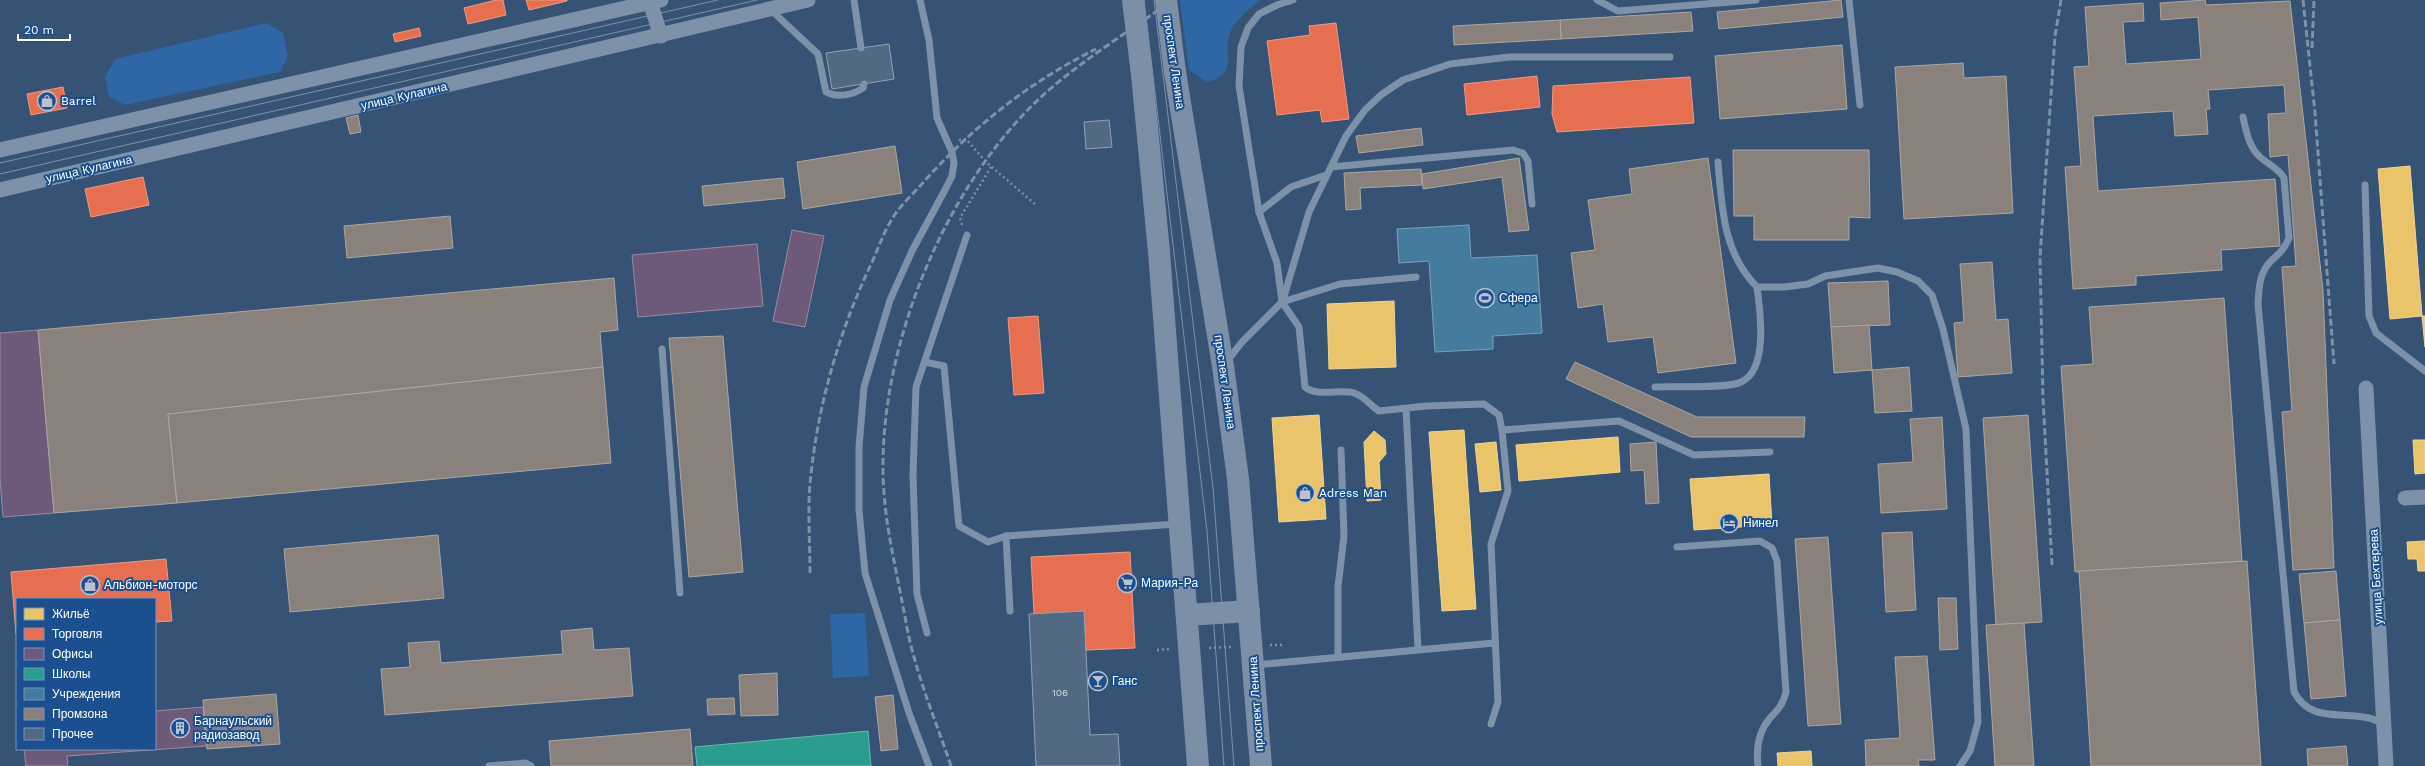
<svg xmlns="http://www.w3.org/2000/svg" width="2425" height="766" font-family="'Work Sans',sans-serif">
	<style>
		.green { fill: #2f66a5 }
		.homes { fill: #e9c46a; stroke: #f0d697 }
		.shops { fill: #e76f51; stroke: #ee9a85 }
		.offices { fill: #6d597a; stroke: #998ba2 }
		.schools { fill: #2a9d8f; stroke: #6abab1 }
		.public { fill: #457b9d; stroke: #7da3ba }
		.industry { fill: #8a817c; stroke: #ada7a3 }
		.building { fill: #526984; stroke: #92a2b6 }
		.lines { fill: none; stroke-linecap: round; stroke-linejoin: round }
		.path { stroke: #7d92a8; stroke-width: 2.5; stroke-dasharray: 2 3; stroke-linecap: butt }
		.service { stroke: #7d92a8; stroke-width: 7 }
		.minor { stroke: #7d92a8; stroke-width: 15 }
		.primary { stroke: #7d8ea7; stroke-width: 22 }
		.tram { stroke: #7e92a7; stroke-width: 1 }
		.rail { stroke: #7e92a7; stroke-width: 3; stroke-dasharray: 7 3; stroke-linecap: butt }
		.primary-bridge { stroke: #7d8ea7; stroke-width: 22 }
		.labels { text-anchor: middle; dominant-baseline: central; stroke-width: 4; stroke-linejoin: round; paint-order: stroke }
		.number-label { font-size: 10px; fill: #d4dae0 }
		.street-label { font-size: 12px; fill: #fff; stroke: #1b4f8f }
		.poi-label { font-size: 12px; fill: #fff; stroke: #1b4f8f; text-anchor: start }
	</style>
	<rect width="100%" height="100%" fill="#365274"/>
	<g class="green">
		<path d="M1180,0H1261C1251,8 1238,17 1232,29C1219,51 1243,73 1207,82L1189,70Z"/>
		<polygon points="267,23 283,33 288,56 280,72 125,105 109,97 105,77 115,59"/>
		<polygon points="865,613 869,676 833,678 830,614"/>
	</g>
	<g class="homes">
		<polygon points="2410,166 2422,316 2390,319 2378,169"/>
		<polygon points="1394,301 1396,367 1329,369 1327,304"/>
		<polygon points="2422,316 2425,316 2425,347"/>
		<polygon points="1319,415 1326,519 1279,522 1272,418"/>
		<polygon points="1464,430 1476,609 1442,611 1429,432"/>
		<polygon points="1374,431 1385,440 1386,454 1379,462 1381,500 1367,501 1364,442"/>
		<polygon points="1618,437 1620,472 1519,481 1516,445"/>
		<polygon points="2413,440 2425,440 2425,473 2415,474"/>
		<polygon points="1496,442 1501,490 1480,492 1475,444"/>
		<polygon points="1769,474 1772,525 1694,530 1690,479"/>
		<polygon points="2425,541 2425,571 2418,571 2417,559 2408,559 2407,542"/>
		<polygon points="1811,751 1812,766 1778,766 1777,753"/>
	</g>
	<g class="shops">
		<polygon points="496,0 503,0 506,15 468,24 464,8"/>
		<polygon points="526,0 567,0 567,1 529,10"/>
		<polygon points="1336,23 1349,119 1322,122 1320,110 1277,115 1267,41 1310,35 1309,26"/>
		<polygon points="419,28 421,36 395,42 393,34"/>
		<polygon points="1537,76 1540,107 1467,115 1464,84"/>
		<polygon points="1690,77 1694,123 1557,132 1552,114 1553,86"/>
		<polygon points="63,87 67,108 31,115 27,94"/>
		<polygon points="143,177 149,205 91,217 85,189"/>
		<polygon points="1038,316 1044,393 1014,395 1008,318"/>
		<polygon points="1130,552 1135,648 1086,650 1084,611 1034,614 1031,557"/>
		<polygon points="166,559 172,621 155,622 155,599 17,599 16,634 11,572"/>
	</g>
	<g class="offices">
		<polygon points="792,230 824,236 805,327 773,321"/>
		<polygon points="757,244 763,306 638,317 632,255"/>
		<polygon points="38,330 54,513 3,517 0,479 0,333"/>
		<polygon points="203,707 206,746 67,756 68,766 26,766 24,749 155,749 155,711"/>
	</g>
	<polygon class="schools" points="868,731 871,766 697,766 695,747"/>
	<polygon class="public" points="1469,225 1471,258 1537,255 1542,333 1493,336 1493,349 1435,352 1429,261 1399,263 1397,229"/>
	<g class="industry">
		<polygon points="1841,0 1843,17 1719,29 1717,12"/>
		<polygon points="2205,0 2206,5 2290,1 2323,290 2334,568 2293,570 2282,412 2292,411 2282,267 2296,266 2288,155 2270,157 2268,114 2286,113 2284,85 2208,90 2210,109 2206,109 2208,134 2175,136 2173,111 2093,116 2098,191 2275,179 2280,246 2221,250 2222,270 2136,276 2136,285 2073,289 2065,167 2081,166 2074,67 2089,66 2085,7 2143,3 2144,21 2123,22 2126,64 2201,59 2198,17 2161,20 2160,3"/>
		<polygon points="1691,12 1693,31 1561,39 1560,20"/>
		<polygon points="1560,20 1561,39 1454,45 1453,26"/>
		<polygon points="1842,45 1847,109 1720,119 1715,56"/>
		<polygon points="1963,63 1964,78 2006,76 2013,213 1904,219 1895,67"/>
		<polygon points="358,115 361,132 350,134 346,118"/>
		<polygon points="1421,128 1423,145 1359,153 1356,136"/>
		<polygon points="895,146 902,193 803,209 797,162"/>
		<polygon points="1733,150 1869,150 1870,218 1849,217 1849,240 1754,240 1754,216 1734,216"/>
		<polygon points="1519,158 1529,230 1509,232 1502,177 1423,189 1422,174"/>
		<polygon points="1708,158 1736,363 1658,373 1653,337 1608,342 1603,304 1578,308 1571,253 1595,250 1588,200 1632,194 1629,169"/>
		<polygon points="1421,169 1422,185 1360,188 1361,209 1346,210 1344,173"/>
		<polygon points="783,178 785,198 704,206 702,186"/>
		<polygon points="450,216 453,248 347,258 344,226"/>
		<polygon points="1992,262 1996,320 2008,319 2012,373 1958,377 1954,323 1964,322 1960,264"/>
		<polygon points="614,278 618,330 600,332 603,367 168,414 177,503 54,513 38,330"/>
		<polygon points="1888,281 1890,325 1831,327 1828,283"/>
		<polygon points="2224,298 2242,561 2075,572 2061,366 2093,364 2089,307"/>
		<polygon points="1869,325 1872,370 1834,373 1831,327"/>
		<polygon points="723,336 743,572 689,577 669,338"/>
		<polygon points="1575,362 1697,417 1805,417 1804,437 1691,437 1566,379"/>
		<polygon points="603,367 611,463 177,503 168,414"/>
		<polygon points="1909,367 1912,411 1875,413 1872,370"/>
		<polygon points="2028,415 2042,622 1996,625 1983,418"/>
		<polygon points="1942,417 1947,509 1881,513 1878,464 1913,462 1910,419"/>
		<polygon points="1656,442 1659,503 1646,504 1644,470 1631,471 1630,444"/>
		<polygon points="1912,532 1916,610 1886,612 1882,533"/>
		<polygon points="438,535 444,598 290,612 284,549"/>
		<polygon points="1828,537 1841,724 1808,726 1795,539"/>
		<polygon points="2247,561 2261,766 2091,766 2079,571"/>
		<polygon points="2336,571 2340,620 2304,623 2299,574"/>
		<polygon points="1938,598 1956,598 1958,649 1940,650"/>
		<polygon points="2340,620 2346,696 2311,699 2304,623"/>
		<polygon points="2024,623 2034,766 1995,766 1986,625"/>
		<polygon points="592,628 594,650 629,648 633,696 385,715 381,669 410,667 408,643 439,641 441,663 563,654 561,631"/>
		<polygon points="1927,656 1935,760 1918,760 1919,766 1866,766 1865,740 1900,738 1895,657"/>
		<polygon points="777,673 778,715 741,716 739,675"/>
		<polygon points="276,694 280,744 207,749 203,700"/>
		<polygon points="893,695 898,749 881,751 875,697"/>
		<polygon points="734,698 735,714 708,715 707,699"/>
		<polygon points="690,729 693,766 551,766 549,741"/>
		<polygon points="2346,746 2348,766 2308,766 2307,749"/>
	</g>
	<g class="building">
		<polygon points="889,44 894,79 832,89 826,53"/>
		<polygon points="1109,120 1112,147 1086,149 1084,122"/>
		<polygon points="1084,611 1090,735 1118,734 1120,766 1036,766 1029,614"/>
	</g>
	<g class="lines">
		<g class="path">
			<polyline points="959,140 966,139 986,162 1035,204"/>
			<polyline points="962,225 960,218 991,167"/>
			<polyline points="1270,645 1282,645"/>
			<polyline points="1209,648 1232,647"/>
			<polyline points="1157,650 1170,649"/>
		</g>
		<g class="service">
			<polyline points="854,0 861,48"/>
			<polyline points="920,0 929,40 937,118 952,152 954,163 952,176 946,188 912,251 890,300 864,387 859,447 859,510 865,573 909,713 929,766"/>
			<path d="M1293,0L1277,5L1259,14L1248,28L1241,47L1239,86L1259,212L1277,263L1282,302L1299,327L1305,387C1317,397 1339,389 1354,393C1364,396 1371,406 1379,411L1426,406L1484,404L1499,415L1502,430L1619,421L1694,455L1770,452"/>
			<polyline points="1597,0 1618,11 1756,0"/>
			<polyline points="1849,0 1860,105"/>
			<path d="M771,10L818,54L826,92C837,98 853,95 863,88L864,84"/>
			<path d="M2243,117C2246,131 2249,147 2260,157C2269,165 2278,168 2284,178L2289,238C2285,248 2280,253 2272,260C2259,272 2259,288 2258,304L2294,692C2311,723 2340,711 2369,718C2374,719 2379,722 2383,724"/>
			<path d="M1718,162C1722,208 1723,253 1757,287H1784L1808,284L1825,276L1878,268L1897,272L1918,281L1932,295L1943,329L1966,429L1978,722L1970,751L1960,766"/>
			<polyline points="1331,167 1513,150 1523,153 1528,161 1532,204"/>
			<polyline points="2365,185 2369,316 2376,333 2425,371"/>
			<polyline points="1259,212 1291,187 1326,175"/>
			<polyline points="1283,300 1309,212 1346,136 1365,110 1381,95 1403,80 1450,64 1509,57 1670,57"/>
			<polyline points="662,349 680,593"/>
			<polyline points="1227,361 1242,342 1282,302 1340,284 1416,277"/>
			<polyline points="925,362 944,366 959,526 988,542 1006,536"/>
			<path d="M1655,387C1674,386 1727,389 1741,382C1769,370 1760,310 1757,287"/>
			<polyline points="1406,409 1418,649"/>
			<path d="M1677,547L1760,541L1772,548L1777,561L1786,692C1783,704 1779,709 1770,718C1759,731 1756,749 1758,766"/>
			<polyline points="1010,611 1006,536 1177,524"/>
			<polyline points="927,633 917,594 913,475 916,387 967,235"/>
			<polyline points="1338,656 1338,587 1344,536 1341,450"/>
			<polyline points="1255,665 1494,643"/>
			<polyline points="1491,724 1498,702 1491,544 1508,491 1502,430"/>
			<polyline points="489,766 525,763 531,766"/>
		</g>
		<g class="minor">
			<polyline points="650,2 661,36"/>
			<polyline points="0,150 661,0"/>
			<polyline points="0,190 808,0"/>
			<polyline points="2366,388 2386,766"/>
			<polyline points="2405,498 2425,497"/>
		</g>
		<g class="primary">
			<polyline points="1175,72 1223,366 1238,479 1261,766"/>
			<polyline points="1142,75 1159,252 1198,766"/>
			<polyline points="1187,615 1249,611"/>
		</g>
		<g class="tram">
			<polyline points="1144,0 1207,531 1224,766"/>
			<polyline points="1154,0 1213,488 1234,766"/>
			<polyline points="0,163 718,0"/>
			<polyline points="0,174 757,0"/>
		</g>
		<g class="rail">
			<polyline points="2303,0 2315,113 2334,364"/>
			<polyline points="2312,48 2314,0"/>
			<polyline points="2052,565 2043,398 2040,257 2055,36 2061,0"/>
			<path d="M810,573C810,540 807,506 811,474C819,399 841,327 873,260C879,246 884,232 892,219C899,207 911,196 921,185C970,129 1029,82 1096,49"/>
			<path d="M951,766C939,730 924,694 914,657C908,637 905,616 901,596C895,565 888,535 885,504C870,367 940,191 1040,98C1080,61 1129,32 1172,0"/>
		</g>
		<g class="primary-bridge">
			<polyline points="1133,0 1142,75"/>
			<polyline points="1166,0 1175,72"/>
		</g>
	</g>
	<defs>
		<g id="shop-ring" transform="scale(1)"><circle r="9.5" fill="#1b4f8f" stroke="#b9c2ce" stroke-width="1.5"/><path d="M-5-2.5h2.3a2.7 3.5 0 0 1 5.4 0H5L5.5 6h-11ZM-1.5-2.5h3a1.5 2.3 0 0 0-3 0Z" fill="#b9c2ce"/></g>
		<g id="stadium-ring" transform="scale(1)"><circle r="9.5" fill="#1b4f8f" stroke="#b9c2ce" stroke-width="1.5"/><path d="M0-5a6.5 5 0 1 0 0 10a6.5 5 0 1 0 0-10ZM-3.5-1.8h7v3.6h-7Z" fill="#b9c2ce"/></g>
		<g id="hotel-ring" transform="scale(1)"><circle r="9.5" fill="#1b4f8f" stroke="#b9c2ce" stroke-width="1.5"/><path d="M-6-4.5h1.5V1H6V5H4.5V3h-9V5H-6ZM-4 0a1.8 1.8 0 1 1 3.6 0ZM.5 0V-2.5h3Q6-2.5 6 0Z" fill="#b9c2ce"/></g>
		<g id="supermarket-ring" transform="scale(1)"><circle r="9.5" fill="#1b4f8f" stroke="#b9c2ce" stroke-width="1.5"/><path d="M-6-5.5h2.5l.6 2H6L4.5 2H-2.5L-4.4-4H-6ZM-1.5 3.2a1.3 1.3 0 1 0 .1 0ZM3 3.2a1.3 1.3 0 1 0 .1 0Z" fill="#b9c2ce"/></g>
		<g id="bar-ring" transform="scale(1)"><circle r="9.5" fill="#1b4f8f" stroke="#b9c2ce" stroke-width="1.5"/><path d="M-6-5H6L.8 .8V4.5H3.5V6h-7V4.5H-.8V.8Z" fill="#b9c2ce"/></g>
		<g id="building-ring" transform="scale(1)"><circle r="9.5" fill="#1b4f8f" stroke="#b9c2ce" stroke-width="1.5"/><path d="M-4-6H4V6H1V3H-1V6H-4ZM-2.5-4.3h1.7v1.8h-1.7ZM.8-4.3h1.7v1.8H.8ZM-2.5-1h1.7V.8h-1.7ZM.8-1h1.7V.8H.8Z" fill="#b9c2ce"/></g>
	</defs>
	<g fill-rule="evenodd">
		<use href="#shop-ring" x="47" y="101"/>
		<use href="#stadium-ring" x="1485" y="298"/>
		<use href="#shop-ring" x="1305" y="493"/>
		<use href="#hotel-ring" x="1729" y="523"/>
		<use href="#supermarket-ring" x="1127" y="583"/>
		<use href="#shop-ring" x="90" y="585"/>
		<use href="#bar-ring" x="1098" y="681"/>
		<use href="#building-ring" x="180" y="728"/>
	</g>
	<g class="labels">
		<g class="number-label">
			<text x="1060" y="692">106</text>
		</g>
		<g class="street-label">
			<text transform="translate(1174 62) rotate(82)">проспект Ленина</text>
			<text transform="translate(404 96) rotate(-13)">улица Кулагина</text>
			<text transform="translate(89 169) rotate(-13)">улица Кулагина</text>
			<text transform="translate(1225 382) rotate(82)">проспект Ленина</text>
			<text transform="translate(2376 577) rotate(-93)">улица Бехтерева</text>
			<text transform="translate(1256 704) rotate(-94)">проспект Ленина</text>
		</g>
		<g class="poi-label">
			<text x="61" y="101">Barrel</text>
			<text x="1499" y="298">Сфера</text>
			<text x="1319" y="493">Adress Man</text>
			<text x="1743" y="523">Нинел</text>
			<text x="1141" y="583">Мария-Ра</text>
			<text x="104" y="585">Альбион-моторс</text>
			<text x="1112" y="681">Ганс</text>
			<text x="194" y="721">Барнаульский<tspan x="194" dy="14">радиозавод</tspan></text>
		</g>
	</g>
	<rect x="16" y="598" width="140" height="152" fill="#1b4f8f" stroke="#7695bc"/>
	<rect x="24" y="608" width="20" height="12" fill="#e9c46a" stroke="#7695bc"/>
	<text x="52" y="618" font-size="12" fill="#ffffff">Жильё</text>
	<rect x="24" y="628" width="20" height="12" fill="#e76f51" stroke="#7695bc"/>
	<text x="52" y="638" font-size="12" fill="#ffffff">Торговля</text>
	<rect x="24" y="648" width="20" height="12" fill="#6d597a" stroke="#7695bc"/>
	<text x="52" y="658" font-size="12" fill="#ffffff">Офисы</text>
	<rect x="24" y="668" width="20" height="12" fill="#2a9d8f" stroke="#7695bc"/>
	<text x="52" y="678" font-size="12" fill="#ffffff">Школы</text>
	<rect x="24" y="688" width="20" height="12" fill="#457b9d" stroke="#7695bc"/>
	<text x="52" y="698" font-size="12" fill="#ffffff">Учреждения</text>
	<rect x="24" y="708" width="20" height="12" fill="#8a817c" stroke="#7695bc"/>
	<text x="52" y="718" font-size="12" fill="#ffffff">Промзона</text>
	<rect x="24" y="728" width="20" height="12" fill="#526984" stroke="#7695bc"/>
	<text x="52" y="738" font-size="12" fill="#ffffff">Прочее</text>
	<path d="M18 34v6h52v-6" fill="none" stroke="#ffffff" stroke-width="2"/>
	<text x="24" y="34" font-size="12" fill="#ffffff" stroke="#1b4f8f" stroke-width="3" paint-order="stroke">20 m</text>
</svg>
